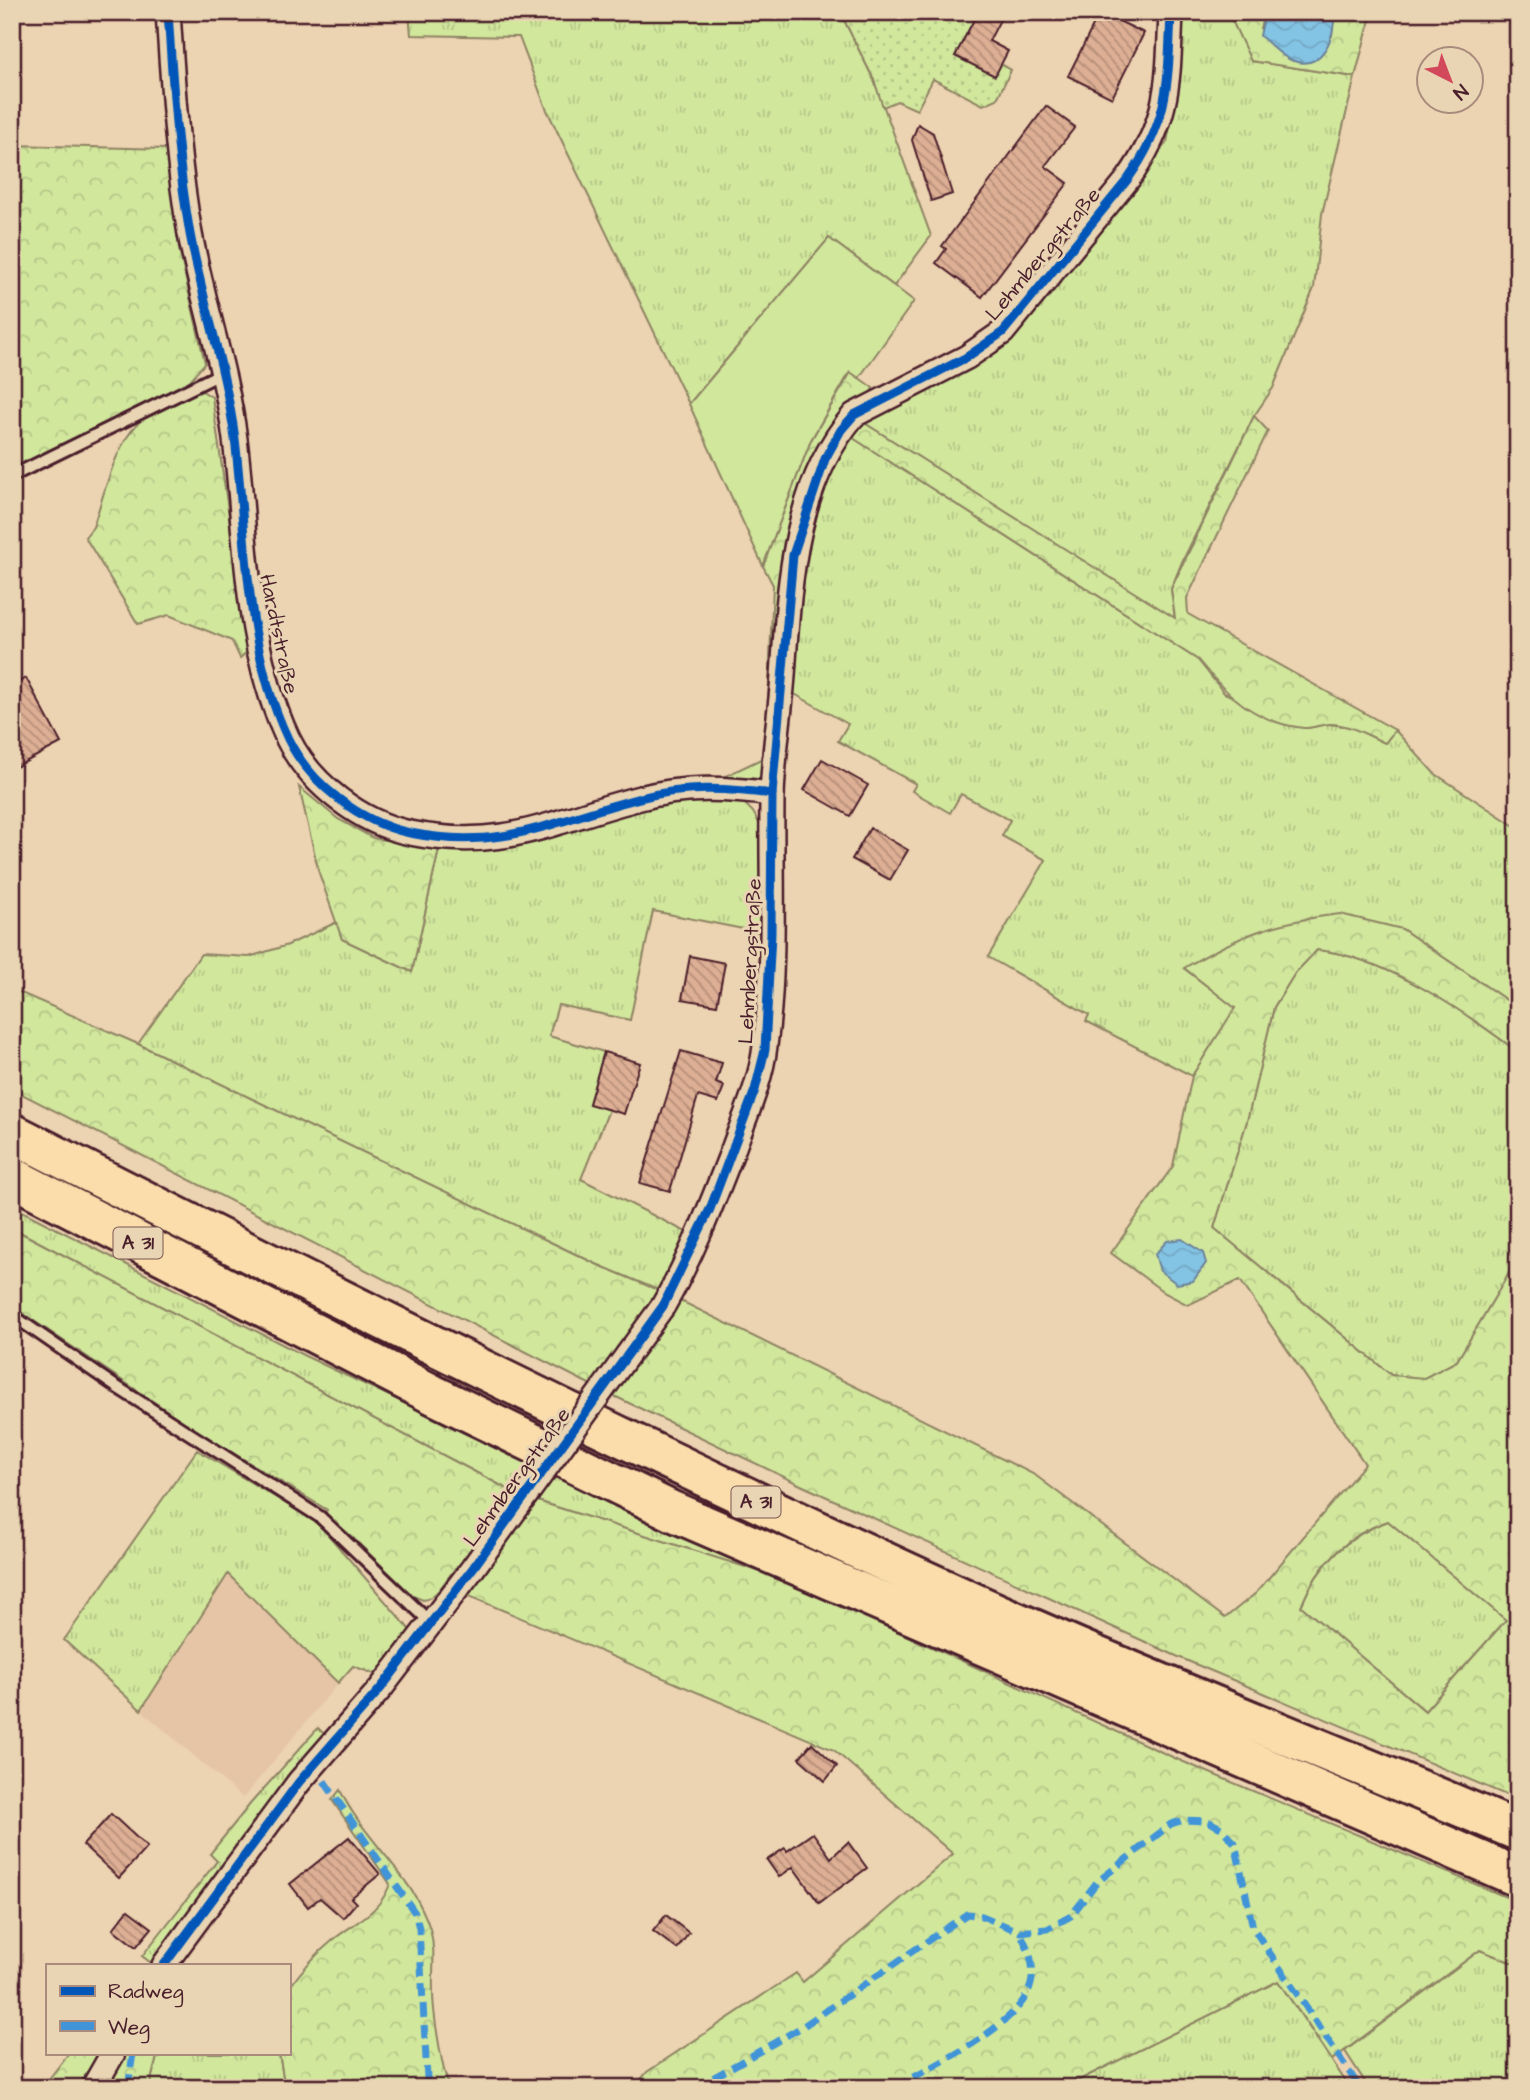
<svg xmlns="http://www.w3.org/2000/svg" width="1530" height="2100" font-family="'Architects Daughter',sans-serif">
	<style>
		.built { fill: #e5c5a6 }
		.grass { fill: url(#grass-tufts); stroke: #8e8364; stroke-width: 2 }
		.forest { fill: url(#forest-crowns); stroke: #8e8364; stroke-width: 2; fill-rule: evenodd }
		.garden { fill: url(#garden-dots); stroke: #8e8364; stroke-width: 2 }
		.pitch { fill: #d1e79c; stroke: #8e8364; stroke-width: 2 }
		.water { fill: url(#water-waves); stroke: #6c829a; stroke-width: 2 }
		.building { fill: url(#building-back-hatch); stroke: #4a1f2b; stroke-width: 2 }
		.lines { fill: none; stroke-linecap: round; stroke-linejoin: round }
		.service-casing { stroke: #4a1f2b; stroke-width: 16 }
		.minor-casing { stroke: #4a1f2b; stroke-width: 28 }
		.motorway-casing { stroke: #4a1f2b; stroke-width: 44 }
		.service { stroke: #e9d5b3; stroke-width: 10 }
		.minor { stroke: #e9d5b3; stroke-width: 23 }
		.motorway { stroke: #faddab; stroke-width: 38 }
		.minor-bridge-casing { stroke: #4a1f2b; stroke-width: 28; stroke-linecap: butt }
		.minor-bridge { stroke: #e9d5b3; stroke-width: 23 }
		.quiet { stroke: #4194d7; stroke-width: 7; stroke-dasharray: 14 7; stroke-linecap: butt }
		.cycleway-casing { stroke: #e9d5b3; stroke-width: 13 }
		.cycleway { stroke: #0057b8; stroke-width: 9 }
		.labels { text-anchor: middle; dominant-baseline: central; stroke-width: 6; stroke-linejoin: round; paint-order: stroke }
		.shield { fill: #e9d5b3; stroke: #7a5654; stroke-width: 2 }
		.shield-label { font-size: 19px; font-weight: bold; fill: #4a1f2b }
		.street-label { font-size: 21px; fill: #4a1f2b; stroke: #e9d5b3 }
	</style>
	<defs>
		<pattern id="grass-tufts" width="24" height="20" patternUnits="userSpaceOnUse" patternTransform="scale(1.75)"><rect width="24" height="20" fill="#d1e79c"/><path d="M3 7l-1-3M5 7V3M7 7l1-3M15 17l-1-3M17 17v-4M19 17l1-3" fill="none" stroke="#b5c687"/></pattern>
		<pattern id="forest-crowns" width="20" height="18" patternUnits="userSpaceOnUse" patternTransform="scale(1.75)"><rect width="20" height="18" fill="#d1e79c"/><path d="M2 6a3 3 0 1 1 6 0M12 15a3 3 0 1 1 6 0" fill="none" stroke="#b5c687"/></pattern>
		<pattern id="garden-dots" width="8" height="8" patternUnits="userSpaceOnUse" patternTransform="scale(1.75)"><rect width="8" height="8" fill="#d1e79c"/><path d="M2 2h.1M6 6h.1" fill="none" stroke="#b5c687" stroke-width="1.8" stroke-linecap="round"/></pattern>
		<pattern id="water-waves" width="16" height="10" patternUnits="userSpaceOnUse" patternTransform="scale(1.75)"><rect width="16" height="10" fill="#83c4e4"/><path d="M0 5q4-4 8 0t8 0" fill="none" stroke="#73a8c4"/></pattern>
		<pattern id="building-back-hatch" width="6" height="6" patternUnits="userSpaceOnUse" patternTransform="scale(1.75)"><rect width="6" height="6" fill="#ddaf94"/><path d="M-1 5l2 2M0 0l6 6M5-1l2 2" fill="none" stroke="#b58e79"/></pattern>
	</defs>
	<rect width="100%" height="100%" fill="#ecd3b1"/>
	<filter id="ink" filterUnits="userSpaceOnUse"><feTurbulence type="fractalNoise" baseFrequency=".0143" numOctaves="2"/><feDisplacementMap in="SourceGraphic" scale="14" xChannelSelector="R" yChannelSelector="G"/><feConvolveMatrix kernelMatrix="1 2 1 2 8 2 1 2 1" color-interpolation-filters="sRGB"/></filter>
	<g filter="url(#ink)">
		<polygon class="built" points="228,1573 338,1683 243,1798 141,1710"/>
		<g class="grass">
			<polygon points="409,12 840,12 874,80 931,236 894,286 829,238 689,404 546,108 519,37 411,35"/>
			<polygon points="1182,12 1228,12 1252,61 1355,77 1322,214 1314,288 1273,388 1254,416 1182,562 1171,589 1175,619 858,419 1014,336 1167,142 1179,80"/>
			<polygon points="850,436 1198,660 1224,693 1307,728 1329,724 1351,727 1385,743 1395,730 1434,773 1516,827 1518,1008 1402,929 1185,969 1236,1008 1192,1076 1086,1021 1089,1015 988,957 1046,860 1002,836 1010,820 961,794 950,813 912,791 916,784 838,741 848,724 791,692 797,569 823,480"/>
			<polygon points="661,799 742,801 753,812 763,830 763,933 653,911 630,1020 558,1005 549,1036 604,1052 589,1103 609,1110 581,1179 690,1234 660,1291 596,1264 138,1044 201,954 249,957 288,945 337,922 342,939 412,972 439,849 519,840"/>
			<path d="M1317,950C1384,956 1465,1012 1518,1052V1258L1457,1361L1424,1379L1391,1375L1214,1228L1247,1121L1274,1007L1295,973Z"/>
			<polygon points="12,1206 305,1356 537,1466 517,1494 12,1228"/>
			<polygon points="197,1450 318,1523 410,1630 377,1675 353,1666 338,1683 228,1574 141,1710 64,1640"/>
			<polygon points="550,1473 780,1578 531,1499"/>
			<path d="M1388,1521L1506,1620L1425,1711L1301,1606C1318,1565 1346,1536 1388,1521Z"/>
			<polygon points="318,1728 327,1737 154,1965 142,1956 217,1861 210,1854 251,1803"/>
			<polygon points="1480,1950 1518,1965 1518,2088 1369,2088 1345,2051"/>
			<polygon points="1278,1981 1350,2088 1063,2088"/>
			<polygon points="158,2053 279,2053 285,2088 149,2088"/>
		</g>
		<g class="forest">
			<polygon points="1228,12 1265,12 1260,28 1280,53 1293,61 1332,36 1334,12 1372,12 1355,77 1251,61"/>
			<polygon points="12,145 167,149 179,249 205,363 187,384 12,471"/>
			<polygon points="851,372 873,388 867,400 825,443 763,787 713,782 763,758 767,729 773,585 763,566 811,440"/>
			<path d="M202,391L212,397L248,651L240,658L232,641L169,615L138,624L85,537L93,527C116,458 120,409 202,391Z"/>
			<path d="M1254,416L1268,431L1187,598L1188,614L1395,730L1385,743C1368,735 1349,724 1330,724C1321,724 1312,729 1303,728C1257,723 1226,695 1198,660L850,436L858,419L1175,618L1171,589Z"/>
			<polygon points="299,787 338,819 373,838 439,849 412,972 342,939 319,873"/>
			<path d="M1340,914L1402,929L1518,1008V1052C1465,1012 1384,956 1317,950L1295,973L1274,1007L1247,1121L1214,1228L1391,1375L1424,1378L1457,1361L1518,1258V1800L1183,1659L803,1486L591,1385L12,1089V989L138,1044L596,1264L660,1291L674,1309L681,1301L1035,1475L1225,1618L1256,1593L1365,1464L1240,1280L1188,1305L1165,1293L1111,1253L1173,1166L1192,1076L1235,1008L1184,968C1242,934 1273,922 1340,914ZM1388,1521L1506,1620L1425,1711L1301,1606C1318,1565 1346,1535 1388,1521Z"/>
			<path d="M12,1228L517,1494L465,1565L461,1563C447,1574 440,1597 423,1600L413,1596L349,1534L325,1514L327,1510L197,1431L12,1306Z"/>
			<polygon points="531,1499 780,1578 1179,1760 1518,1902 1518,1965 1480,1950 1332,2060 1278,1981 1063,2088 634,2088 647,2072 796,1973 803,1982 953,1854 834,1750 462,1593"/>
			<path d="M340,1790C363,1839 414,1876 430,1929C436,1950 432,1971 433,1993C433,2011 442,2073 450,2088H285L279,2053H289V1988C301,1971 316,1954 333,1940C356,1921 379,1914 390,1884L332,1800Z"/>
			<polygon points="69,2053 107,2053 87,2088 42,2088"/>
			<polygon points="123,2053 158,2053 149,2088 101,2088"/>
		</g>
		<polygon class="garden" points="840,12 978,12 955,56 995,76 1001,64 1011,70 997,99 983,105 933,79 917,110 897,101 883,107 874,80"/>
		<polygon class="pitch" points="829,238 914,301 859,378 850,372 811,440 763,566 689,404"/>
		<g class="water">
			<path d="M1265,12H1334C1336,36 1322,73 1291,60C1279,55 1271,44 1260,36Z"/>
			<polygon points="1182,1239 1203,1253 1206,1263 1193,1281 1177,1284 1160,1271 1155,1254 1167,1241"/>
		</g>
		<g class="building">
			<polygon points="978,12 1004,12 989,41 1008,51 995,76 955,56"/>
			<polygon points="1100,12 1144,33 1112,98 1068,76"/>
			<polygon points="1046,106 1075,127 1045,166 1068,183 982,297 936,263 946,249 942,246"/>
			<polygon points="918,124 933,133 952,194 931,201 912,140"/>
			<polygon points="26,678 61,743 12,769 12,685"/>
			<polygon points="822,759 868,785 850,816 804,790"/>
			<polygon points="870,828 908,850 890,880 852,859"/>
			<polygon points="690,956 725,963 717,1005 682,999"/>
			<polygon points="681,1051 722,1063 716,1083 724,1086 718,1102 698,1096 670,1191 640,1183"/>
			<polygon points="604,1052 640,1063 624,1114 589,1104"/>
			<polygon points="812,1743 837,1766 825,1781 799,1758"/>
			<polygon points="111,1814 147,1847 119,1878 83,1845"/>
			<polygon points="813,1833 831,1858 848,1842 867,1868 819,1903 793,1867 779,1877 767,1860 785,1848 787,1851"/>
			<polygon points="349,1837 380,1874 351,1898 356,1903 343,1918 320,1898 308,1907 290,1884"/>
			<polygon points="128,1910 152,1928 136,1947 113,1929"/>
			<polygon points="666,1915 689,1933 677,1949 653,1931"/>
		</g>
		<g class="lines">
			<g class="service-casing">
				<g id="service">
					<polyline points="12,476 222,373"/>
					<polyline points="12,1315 115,1386 320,1517 430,1622"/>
				</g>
			</g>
			<g class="minor-casing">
				<g id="minor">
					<path d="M168,12C173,86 177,161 190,234C203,303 226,370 235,439C247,538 244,646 288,739C310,784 361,823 410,833C506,852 553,820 640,798C685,786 727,788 772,794"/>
					<path d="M663,1306C692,1256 713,1201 734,1147C746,1114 761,1081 765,1046C776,964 771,879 772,797C773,757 780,716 783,676C789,587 793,486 854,415L967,357L1003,332L1128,179C1170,120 1168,82 1171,12"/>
					<polyline points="164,1965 299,1782 381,1688 473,1568"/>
					<polyline points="93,2088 113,2053"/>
				</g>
			</g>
			<g class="motorway-casing">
				<g id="motorway">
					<path d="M12,1133C332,1296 653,1457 979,1605C1157,1685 1339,1755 1518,1831"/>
					<polyline points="12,1177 432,1394 672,1511 1518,1877"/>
				</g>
			</g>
			<use href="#service" class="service"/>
			<use href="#minor" class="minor"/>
			<use href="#motorway" class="motorway"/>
			<g class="minor-bridge-casing">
				<polyline id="minor-bridge" points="473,1568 663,1306"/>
			</g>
			<use href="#minor-bridge" class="minor-bridge"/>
			<g class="quiet">
				<polyline points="324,1781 415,1913 419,1928 427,2078 432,2088"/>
				<polyline points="128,2088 133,2053"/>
				<polyline points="695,2088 802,2027 967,1914 982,1916 1020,1932 1047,1929 1071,1916 1097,1882 1171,1824 1184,1820 1207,1821 1221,1828 1235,1843 1253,1928 1360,2088"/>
				<path d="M895,2088C931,2066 1021,2026 1031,1984C1036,1964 1028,1949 1020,1932"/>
			</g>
			<g class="cycleway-casing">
				<g id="cycleway">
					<path d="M168,12C173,86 177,161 190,234C203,303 226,370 235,439C247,538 244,646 288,739C310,784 361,823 410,833C506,852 553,820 640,798C685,786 727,788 772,794"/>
					<path d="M164,1965L299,1782L381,1688L473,1568L663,1306L710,1209L755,1090L765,1050L771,934L772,794L793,555L825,459L841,430L854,415L967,357L1003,332L1128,179C1170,120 1168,82 1171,12"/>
				</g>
			</g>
			<use href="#cycleway" class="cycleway"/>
		</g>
	</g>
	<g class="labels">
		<g class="shield">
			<rect x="113.5" y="1227.5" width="49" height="31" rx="5"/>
			<rect x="731.5" y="1486.5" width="49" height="31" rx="5"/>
		</g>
		<g class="shield-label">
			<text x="138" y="1243">A 31</text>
			<text x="756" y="1502">A 31</text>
		</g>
		<g class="street-label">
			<text transform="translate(1043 254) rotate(-50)">Lehmbergstraße</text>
			<text transform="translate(279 634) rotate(78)">Hardtstraße</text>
			<text transform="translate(750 961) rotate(-87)">Lehmbergstraße</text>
			<text transform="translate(517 1477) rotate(-54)">Lehmbergstraße</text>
		</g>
	</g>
	<rect width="1530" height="2100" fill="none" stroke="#e9d5b3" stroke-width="42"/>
	<rect x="21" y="21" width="1488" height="2058" fill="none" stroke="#4a1f2b" stroke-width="2.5" filter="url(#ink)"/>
	<rect x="46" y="1964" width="245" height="91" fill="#e9d5b3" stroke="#a98c7d" stroke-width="2"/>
	<rect x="60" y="1986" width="35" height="10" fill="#0057b8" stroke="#a98c7d" stroke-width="2"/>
	<text x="108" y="1998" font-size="21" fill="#4a1f2b">Radweg</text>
	<rect x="60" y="2021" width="35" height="10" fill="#4194d7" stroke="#a98c7d" stroke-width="2"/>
	<text x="108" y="2034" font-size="21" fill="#4a1f2b">Weg</text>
	<g transform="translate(1450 80) rotate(138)"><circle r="33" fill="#e9d5b3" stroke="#a98c7d" stroke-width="2"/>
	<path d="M0-5L12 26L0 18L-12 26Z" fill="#d1495b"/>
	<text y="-10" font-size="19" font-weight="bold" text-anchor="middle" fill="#4a1f2b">N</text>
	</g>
</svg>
